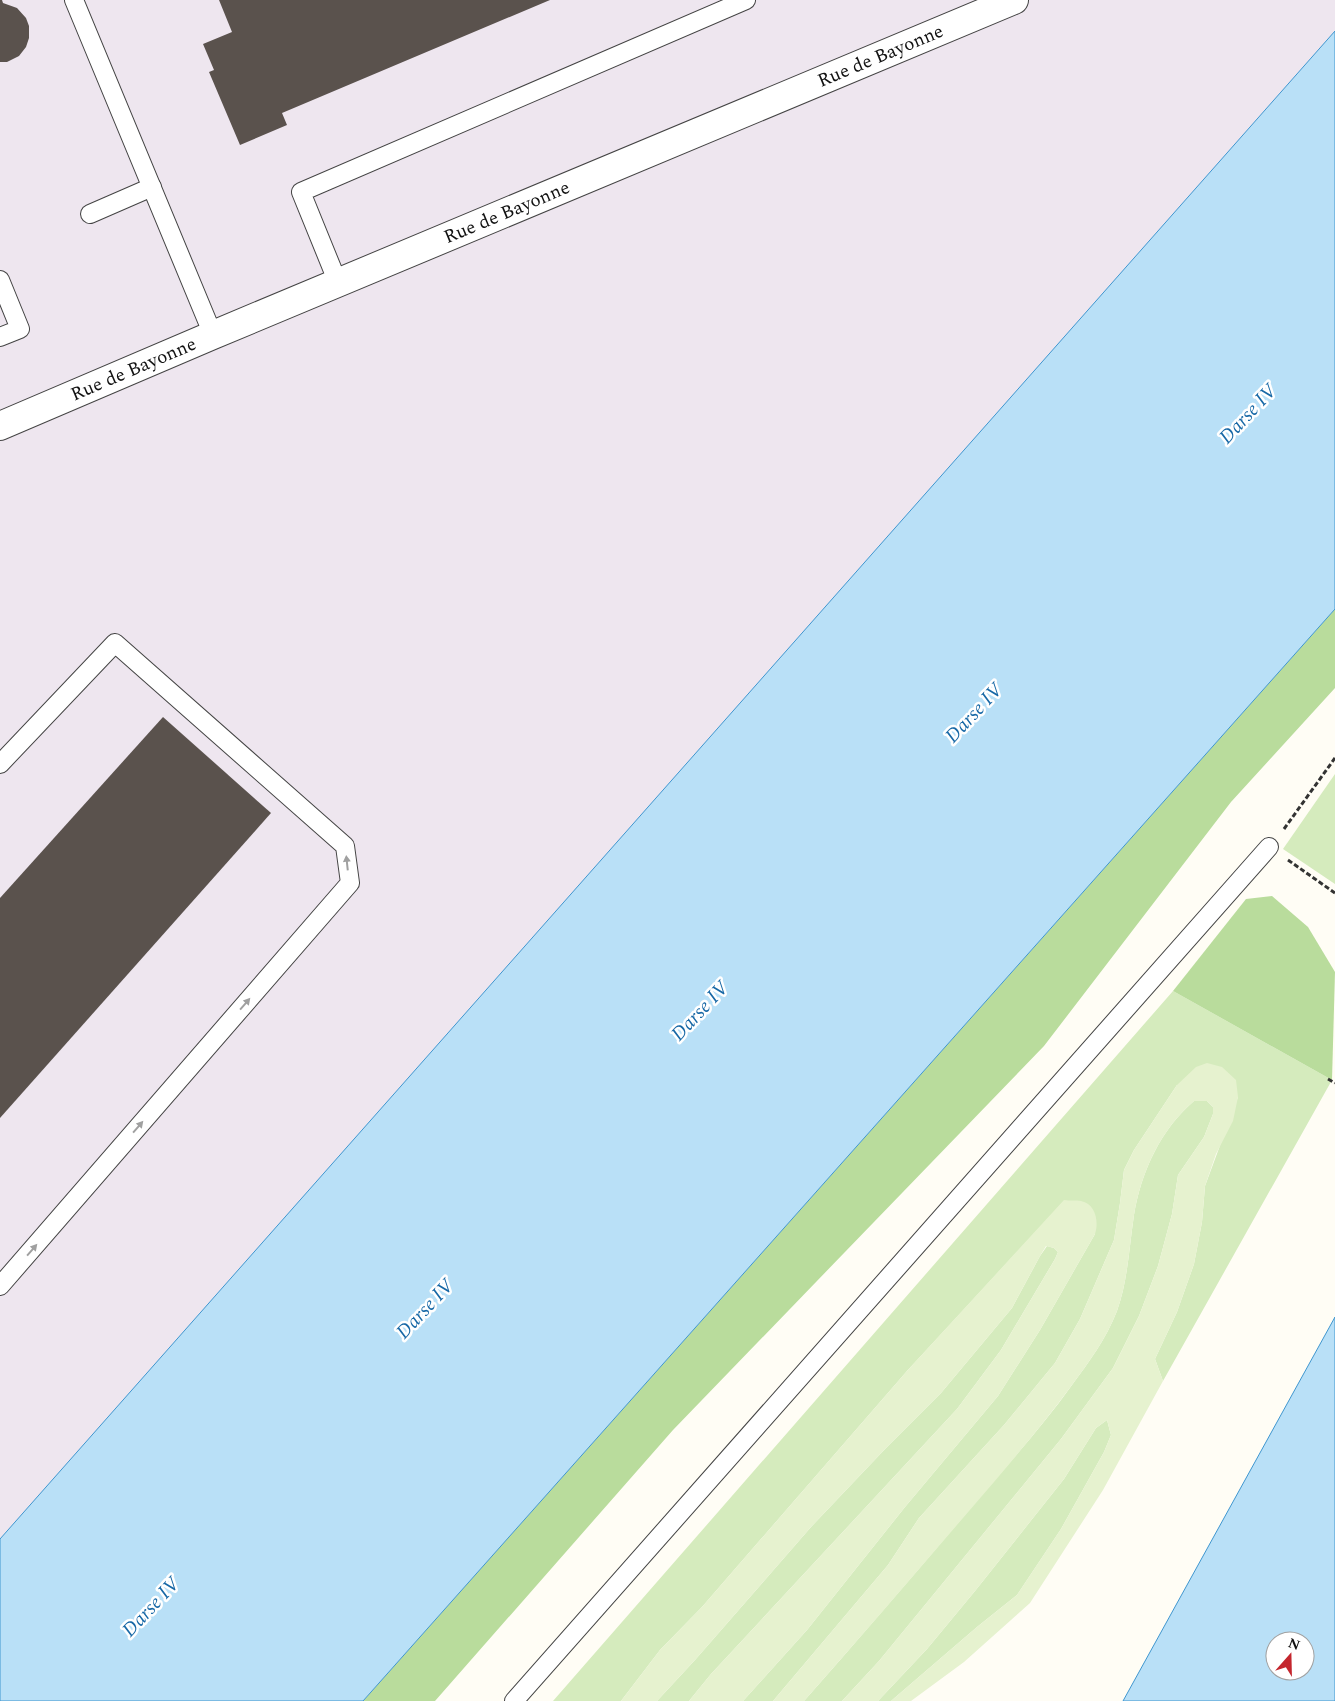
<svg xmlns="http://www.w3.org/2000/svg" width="1335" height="1701" font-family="Spectral,serif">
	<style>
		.industrial { fill: #eee6ef }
		.green { fill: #d5ebbd }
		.forest { fill: #b9dc9c }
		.pitch { fill: #e6f2cf }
		.water { fill: #b9e0f7; stroke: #3f96cf; fill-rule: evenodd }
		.building { fill: #5a524d }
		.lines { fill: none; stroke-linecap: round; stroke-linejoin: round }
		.lane-casing { stroke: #444; stroke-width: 20 }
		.street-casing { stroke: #444; stroke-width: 30 }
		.path { stroke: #333; stroke-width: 3; stroke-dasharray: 5 2.5; stroke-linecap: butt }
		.lane { stroke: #fff; stroke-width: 18 }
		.street { stroke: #fff; stroke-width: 28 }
		.oneway { fill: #a0a0a0 }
		.labels { text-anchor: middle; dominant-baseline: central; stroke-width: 5; stroke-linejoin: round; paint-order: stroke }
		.street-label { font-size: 19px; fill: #111; stroke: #fff }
		.water-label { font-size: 20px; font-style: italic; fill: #1768a6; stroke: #fff }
	</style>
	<rect width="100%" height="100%" fill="#fffdf5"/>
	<polygon class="industrial" points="0,0 1335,0 1335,609 363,1701 0,1701"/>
	<g class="green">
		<polygon points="1335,774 1335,884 1283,849"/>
		<polygon points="1173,991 1332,1080 1163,1381 1155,1359 1177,1312 1194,1264 1202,1222 1205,1186 1238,1097 1177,1085 1134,1150 1124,1170 1120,1203 1114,1240 1080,1319 1055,1363 1004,1425 919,1518 888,1565 773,1701 743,1701 807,1630 905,1507 998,1396 1040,1330 1095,1234 1064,1201 907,1371 702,1607 660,1650 621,1701 553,1701"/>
		<path d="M1194,1101H1207L1213,1107V1114L1204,1137L1178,1175L1172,1214L1158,1266L1139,1316L1113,1368L1061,1439L879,1661L842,1701H804C867,1630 929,1557 991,1484C1019,1452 1047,1420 1072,1385C1089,1362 1106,1339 1117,1311C1128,1280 1129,1248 1134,1215C1141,1172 1161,1129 1194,1101Z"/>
		<polygon points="1047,1246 1054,1248 1058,1252 1055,1259 1001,1350 957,1409 711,1674 689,1701 657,1701 695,1660 811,1527 886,1448 941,1393 1012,1308 1040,1256"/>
		<polygon points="1107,1420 1111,1435 1104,1452 1061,1529 1017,1595 977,1627 891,1701 878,1701 927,1649 975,1591 1064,1479 1096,1428"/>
	</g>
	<g class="forest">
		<polygon points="1335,609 1335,688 1231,802 1044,1046 673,1430 435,1701 363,1701"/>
		<polygon points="1272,896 1308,927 1335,972 1332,1080 1173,991 1246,899"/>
	</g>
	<g class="pitch">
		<path d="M1207,1063L1222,1067L1236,1080L1238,1097L1233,1121L1216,1154L1205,1186L1202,1222L1194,1264L1177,1312L1155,1359L1163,1381L1103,1490L1030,1603L964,1662L911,1701H891L977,1627L1017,1595L1061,1529L1104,1452L1111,1435L1107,1420L1096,1428L1064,1479L975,1591L927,1649L878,1701H842L879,1661L1061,1439L1113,1368L1139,1316L1158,1266L1172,1214L1178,1175L1204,1137L1213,1114V1107L1207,1101H1194C1161,1129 1141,1172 1134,1215C1129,1248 1128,1280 1117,1311C1106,1339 1089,1362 1072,1385C1047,1419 1021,1450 994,1482C931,1555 868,1629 804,1701H773L888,1565L919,1518L1004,1425L1055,1363L1080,1319L1114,1240L1120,1203L1124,1170L1134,1150L1177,1085L1196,1067Z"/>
		<path d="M1064,1200C1070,1201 1076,1200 1081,1201C1096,1204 1099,1222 1095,1234L1040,1330L998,1396L905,1507L807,1630L743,1701H689L711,1674L957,1409L1001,1350L1055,1259L1058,1252L1054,1248L1046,1246L1040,1256L1012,1308L941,1393L886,1448L811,1527L695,1660L657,1701H621L660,1650L702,1607L907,1371Z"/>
	</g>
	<g class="water">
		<polygon points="1335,31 1335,609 363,1701 0,1701 0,1539"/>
		<path d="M1335,1317V1701H1123ZM1275,1641H1305V1671H1275Z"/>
	</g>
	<g class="building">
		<polygon points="0,0 2,0 3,3 17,8 26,18 29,26 29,38 26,47 19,56 7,62 0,62"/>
		<polygon points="219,0 550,0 282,113 287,125 240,145 209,72 214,70 203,44 232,32"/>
		<polygon points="163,717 271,813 0,1118 0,898"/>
	</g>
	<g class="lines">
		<g class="lane-casing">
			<g id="lane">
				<polyline points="74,0 213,335"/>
				<polyline points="90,214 152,187"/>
				<polyline points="0,280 20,329 0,337"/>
				<polyline points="338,283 301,192 746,0"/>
				<polyline points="0,764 115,643 345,846 350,883 0,1286"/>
				<polyline points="514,1701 1269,847"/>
			</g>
		</g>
		<g class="street-casing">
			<g id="street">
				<path id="s1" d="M0,426L213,335L1014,0"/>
			</g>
		</g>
		<g class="path">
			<polyline points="1284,829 1335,758"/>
			<polyline points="1288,860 1335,893"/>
			<polyline points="1328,1079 1335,1083"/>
		</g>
		<use href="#lane" class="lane"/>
		<use href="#street" class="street"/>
	</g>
	<defs><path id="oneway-solid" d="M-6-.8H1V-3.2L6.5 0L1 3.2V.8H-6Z" transform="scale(1.25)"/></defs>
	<g class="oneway">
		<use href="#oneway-solid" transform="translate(347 863) rotate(-96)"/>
		<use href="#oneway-solid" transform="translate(245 1004) rotate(-49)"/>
		<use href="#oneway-solid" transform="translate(138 1127) rotate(-49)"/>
		<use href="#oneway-solid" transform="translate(32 1250) rotate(-49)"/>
	</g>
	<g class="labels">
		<g class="street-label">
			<text stroke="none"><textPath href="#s1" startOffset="955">Rue de Bayonne</textPath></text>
			<text stroke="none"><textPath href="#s1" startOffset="550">Rue de Bayonne</textPath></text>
			<text stroke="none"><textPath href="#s1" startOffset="145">Rue de Bayonne</textPath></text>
		</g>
		<g class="water-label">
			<text transform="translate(1248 414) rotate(-47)">Darse IV</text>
			<text transform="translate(974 713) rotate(-47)">Darse IV</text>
			<text transform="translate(700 1011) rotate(-47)">Darse IV</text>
			<text transform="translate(425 1309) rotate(-47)">Darse IV</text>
			<text transform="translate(151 1607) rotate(-47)">Darse IV</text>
		</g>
	</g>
	<g transform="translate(1290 1656) rotate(20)"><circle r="24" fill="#ffffff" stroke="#a0a0a0"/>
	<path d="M0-4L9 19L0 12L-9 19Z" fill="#c4262e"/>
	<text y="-8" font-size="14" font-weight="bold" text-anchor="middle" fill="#111111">N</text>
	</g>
</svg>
